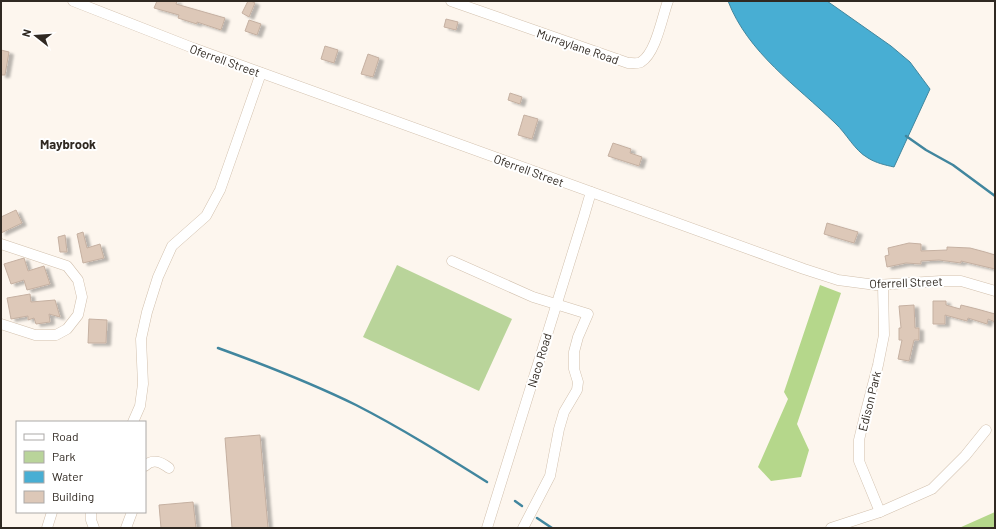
<svg xmlns="http://www.w3.org/2000/svg" width="996" height="529" font-family="Barlow,sans-serif">
	<style>
		.green { fill: #b9d49a }
		.forest { fill: #b5d78b }
		.water { fill: #48aed3; stroke: #41869e }
		.lines { fill: none; stroke-linecap: round; stroke-linejoin: round }
		.stream { stroke: #41869e; stroke-width: 2.5 }
		.building { fill: #ddc8b8; stroke: #c5b0a1; filter: url(#shadow) }
		.minor-casing { stroke: #d2c0ad; stroke-width: 11 }
		.minor { stroke: #fff; stroke-width: 10 }
		.labels { text-anchor: middle; dominant-baseline: central; stroke-width: 4; stroke-linejoin: round; paint-order: stroke }
		.street-label { font-size: 12px; fill: #302922; stroke: #fff }
		.neighbourhood-label { font-size: 13px; font-weight: bold; fill: #302922; stroke: #fff }
	</style>
	<defs>
		<filter id="shadow"><feDropShadow dx="4.5" dy="2.5" stdDeviation="1" flood-color="#0004"/></filter>
	</defs>
	<rect width="100%" height="100%" fill="#fdf6ee"/>
	<polygon class="green" points="397,265 512,319 479,391 363,337"/>
	<g class="forest">
		<polygon points="820,285 841,293 797,424 809,450 801,477 771,481 758,467 788,399 784,392"/>
		<polygon points="995,512 995,528 959,528"/>
	</g>
	<path class="water" d="M728,1H827L891,46L910,62L930,89L894,167C885,165 876,163 868,158C854,150 847,134 835,123C796,85 748,53 728,1Z"/>
	<g class="lines">
		<g class="stream">
			<polyline points="906,136 926,150 953,165 995,196"/>
			<path d="M218,348C265,365 311,383 356,405C401,428 444,455 487,482"/>
			<polyline points="515,501 522,506"/>
			<polyline points="537,518 552,528"/>
		</g>
	</g>
	<g class="building">
		<polygon points="157,1 177,1 176,4 225,18 221,30 197,22 197,24 178,18 179,15 154,8"/>
		<polygon points="248,1 251,1 255,3 249,17 242,13"/>
		<polygon points="446,19 458,22 456,30 444,27"/>
		<polygon points="249,20 261,24 257,35 245,31"/>
		<polygon points="325,46 338,50 334,63 321,59"/>
		<polygon points="1,50 9,52 5,75 1,75"/>
		<polygon points="368,54 379,58 373,77 361,74"/>
		<polygon points="510,93 522,97 520,104 508,100"/>
		<polygon points="524,115 538,119 532,139 518,135"/>
		<polygon points="613,143 631,149 630,153 642,157 639,166 608,156"/>
		<polygon points="16,210 22,223 1,233 1,217"/>
		<polygon points="827,223 858,232 854,243 824,234"/>
		<polygon points="83,232 87,248 100,244 104,258 83,263 77,234"/>
		<polygon points="65,235 67,252 60,252 58,237"/>
		<polygon points="909,243 921,244 921,251 947,250 947,247 970,248 985,252 995,255 995,269 961,261 961,263 939,260 921,261 921,264 906,263 887,267 885,256 889,255 888,248"/>
		<polygon points="24,258 28,271 44,266 50,284 27,290 24,280 11,284 4,264"/>
		<polygon points="30,294 31,302 55,300 60,317 49,314 50,322 36,324 34,318 28,320 28,316 11,319 7,298"/>
		<polygon points="933,301 946,301 946,305 960,309 961,305 977,309 995,314 995,322 988,319 987,324 968,318 967,321 945,315 945,324 933,324"/>
		<polygon points="914,305 915,328 919,328 919,340 914,340 909,361 898,359 902,340 899,340 899,328 901,328 899,306"/>
		<polygon points="89,319 107,320 106,343 88,343"/>
		<polygon points="260,435 268,528 232,528 225,438"/>
		<polygon points="193,502 196,528 161,528 159,505"/>
	</g>
	<g class="lines">
		<g class="minor-casing">
			<g id="minor">
				<polyline points="73,1 193,48 804,269 838,280 876,285 941,281 961,281 995,291"/>
				<path d="M451,1L628,63C632,63 638,64 641,62C656,53 662,17 668,1"/>
				<polyline points="1,244 67,266 78,280 82,297 78,315 67,329 56,335 35,335 1,324"/>
				<polyline points="452,261 533,297 588,314 578,337 574,352 574,369 578,382 577,390 564,412 559,429 550,476 523,528"/>
				<polyline points="133,422 140,406 143,384 141,339 147,312 158,277 172,246 206,216 220,190 261,73"/>
				<path d="M145,466C153,458 161,462 169,468"/>
				<polyline points="91,512 91,520 94,528"/>
				<polyline points="880,512 859,461 859,440 865,415 878,365 884,335 883,285"/>
				<polyline points="47,528 52,512"/>
				<polyline points="126,528 132,512"/>
				<polyline points="487,528 584,216 591,192"/>
				<polyline points="831,528 880,512 932,489 965,456 986,430"/>
			</g>
		</g>
		<use href="#minor" class="minor"/>
	</g>
	<g class="labels">
		<g class="street-label">
			<text transform="translate(578 46) rotate(19)">Murraylane Road</text>
			<text transform="translate(225 60) rotate(20)">Oferrell Street</text>
			<text transform="translate(529 170) rotate(20)">Oferrell Street</text>
			<text transform="translate(906 282) rotate(-2)">Oferrell Street</text>
			<text transform="translate(539 360) rotate(-73)">Naco Road</text>
			<text transform="translate(869 401) rotate(-76)">Edison Park</text>
		</g>
		<g class="neighbourhood-label">
			<text x="68" y="144">Maybrook</text>
		</g>
	</g>
	<rect width="996" height="529" fill="none" stroke="#302922" stroke-width="4"/>
	<rect x="16" y="421" width="130" height="92" fill="#ffffff" stroke="#aca9a7"/>
	<rect x="24" y="434" width="20" height="6" fill="#ffffff" stroke="#aca9a7"/>
	<text x="52" y="441" font-size="12" fill="#302922">Road</text>
	<rect x="24" y="451" width="20" height="12" fill="#b9d49a" stroke="#aca9a7"/>
	<text x="52" y="461" font-size="12" fill="#302922">Park</text>
	<rect x="24" y="471" width="20" height="12" fill="#48aed3" stroke="#aca9a7"/>
	<text x="52" y="481" font-size="12" fill="#302922">Water</text>
	<rect x="24" y="491" width="20" height="12" fill="#ddc8b8" stroke="#aca9a7"/>
	<text x="52" y="501" font-size="12" fill="#302922">Building</text>
	<g transform="translate(36 36) rotate(287)" stroke="#ffffff" stroke-width="3" paint-order="stroke">
	<path d="M0-3L7 15L0 10L-7 15Z" fill="#302922"/>
	<text y="-6" font-size="11" font-weight="bold" text-anchor="middle" fill="#302922">N</text>
	</g>
</svg>
